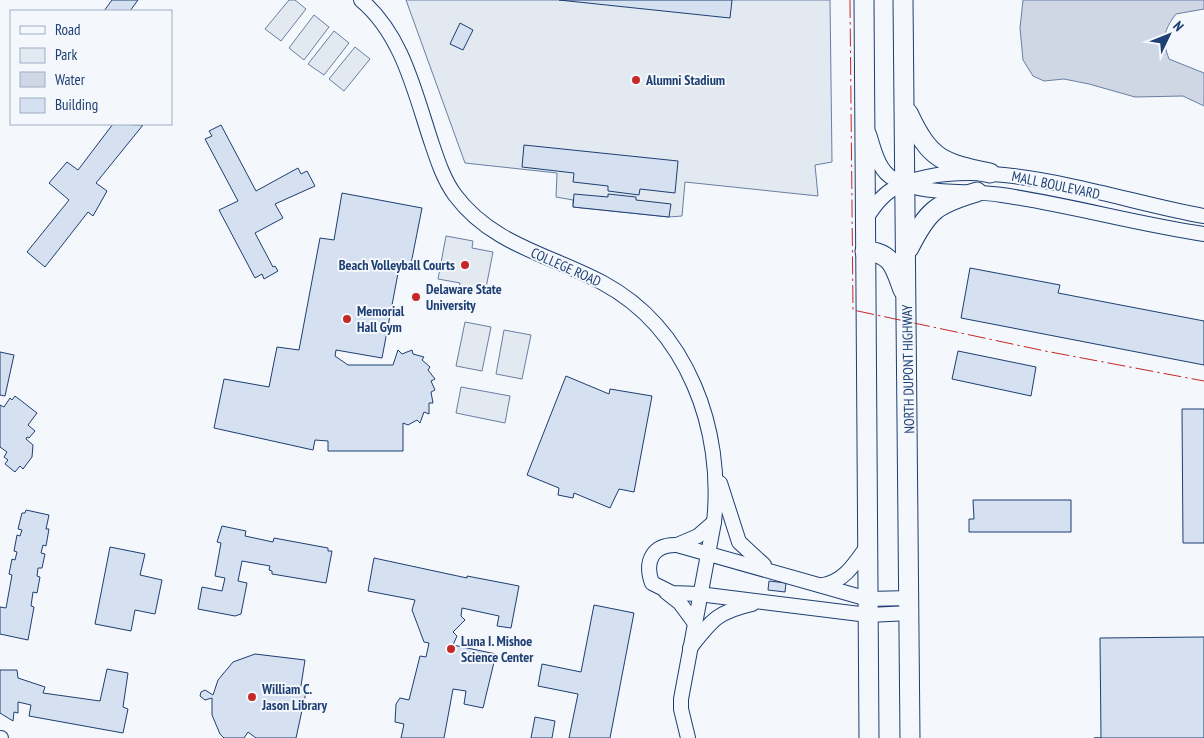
<svg xmlns="http://www.w3.org/2000/svg" width="1204" height="738" font-family="'PT Sans Narrow',sans-serif">
	<style>
		.green { fill: #e3e9f0; stroke: #687fa3 }
		.water { fill: #cfd7e4; stroke: #687fa3 }
		.building { fill: #d5e0f0; stroke: #1d3f73 }
		.lines { fill: none; stroke-linecap: round; stroke-linejoin: round }
		.minor-casing { stroke: #1d3f73; stroke-width: 16 }
		.highway-casing { stroke: #1d3f73; stroke-width: 21 }
		.minor { stroke: #f4f7fb; stroke-width: 14 }
		.highway { stroke: #f4f7fb; stroke-width: 19 }
		.power { stroke: #c62828; stroke-width: 1; stroke-dasharray: 18 4 2.5 4; stroke-linecap: butt }
		.poi-dot { fill: #c62828; stroke: #f4f7fb; stroke-width: 2 }
		.labels { text-anchor: middle; dominant-baseline: central; stroke-width: 4; stroke-linejoin: round; paint-order: stroke }
		.poi-label { font-size: 14px; font-weight: bold; fill: #1d3f73; stroke: #f4f7fb; text-anchor: start }
		.street-label { font-size: 14px; fill: #1d3f73; stroke: #f4f7fb }
	</style>
	<rect width="100%" height="100%" fill="#f4f7fb"/>
	<g class="green">
		<polygon points="289,0 295,0 306,9 281,41 265,29"/>
		<polygon points="406,0 830,0 832,162 815,165 818,196 685,182 682,216 669,217 573,207 573,200 556,197 557,173 465,163"/>
		<polygon points="314,15 329,27 304,60 289,48"/>
		<polygon points="334,31 349,43 324,75 308,64"/>
		<polygon points="355,47 370,59 344,91 329,79"/>
		<polygon points="446,236 473,241 472,248 493,252 485,293 459,288 460,283 438,279"/>
		<polygon points="465,322 491,327 482,371 456,366"/>
		<polygon points="504,330 531,335 522,379 496,374"/>
		<polygon points="461,387 510,396 505,423 456,413"/>
	</g>
	<path class="water" d="M1023,0H1204V9L1176,14C1163,31 1162,40 1169,59L1204,73V106L1183,96L1135,97L1089,84L1064,79L1044,81L1033,76L1023,60L1020,28Z"/>
	<g class="building">
		<polygon points="112,0 138,0 130,11 104,11"/>
		<polygon points="559,0 732,0 730,18"/>
		<polygon points="460,23 473,30 463,50 450,44"/>
		<polygon points="113,124 143,125 96,183 107,191 93,216 88,212 45,267 27,252 69,200 49,183 67,162 78,170"/>
		<polygon points="221,125 256,191 298,168 301,174 307,171 315,186 275,204 283,218 255,233 273,267 275,266 278,271 264,279 262,274 255,278 219,210 238,201 205,139 212,136 209,131"/>
		<polygon points="524,145 678,161 675,193 640,189 639,195 608,191 608,186 573,182 574,173 522,167"/>
		<polygon points="342,193 422,208 410,269 399,268 382,358 336,350 335,356 348,365 393,365 398,350 402,354 412,350 413,354 424,357 422,360 430,367 428,370 435,379 431,381 435,390 431,392 433,403 429,403 429,414 424,412 420,423 417,420 408,425 403,423 403,451 328,451 328,441 315,440 313,450 214,428 224,379 269,387 277,347 299,350 320,238 334,240"/>
		<polygon points="574,194 608,197 608,194 636,197 636,200 671,204 669,217 573,207"/>
		<polygon points="970,268 1060,285 1058,293 1204,321 1204,365 961,318"/>
		<polygon points="958,351 1036,367 1031,396 952,379"/>
		<polygon points="0,352 14,355 5,396 0,395"/>
		<polygon points="566,376 609,394 610,389 652,396 634,492 619,489 610,508 574,493 573,498 558,495 559,488 527,475"/>
		<polygon points="15,396 37,413 28,425 35,431 29,438 27,437 26,439 33,445 32,457 23,469 20,466 15,472 5,464 8,460 4,457 7,452 0,447 0,405 4,407 10,398 12,400"/>
		<polygon points="1182,409 1204,409 1204,543 1183,543"/>
		<polygon points="973,500 1071,500 1071,532 969,532 969,519 974,519"/>
		<polygon points="26,510 49,515 46,529 49,529 46,546 43,545 41,553 45,554 42,568 38,568 37,576 40,577 37,593 33,592 31,606 34,607 28,640 0,634 0,607 6,608 12,575 9,574 12,559 15,560 17,552 14,551 17,535 20,536 22,530 18,529 22,513 25,513"/>
		<polygon points="222,526 246,531 245,536 273,542 274,538 328,548 328,551 332,551 326,583 272,574 272,571 269,570 270,566 242,561 238,581 247,583 241,614 235,616 198,609 202,587 222,591 225,578 215,576 221,543 217,542"/>
		<polygon points="110,547 145,554 140,575 162,580 155,614 135,610 131,631 95,624"/>
		<polygon points="374,558 467,578 467,576 519,586 511,628 497,626 499,616 462,608 461,616 465,620 453,632 457,636 453,645 496,654 483,708 464,704 466,691 453,689 444,738 401,738 404,724 395,722 396,704 400,698 409,700 420,656 426,657 429,643 424,642 412,610 415,600 368,591"/>
		<polygon points="769,581 786,583 785,592 768,590"/>
		<polygon points="594,605 634,613 610,738 569,738 578,694 538,686 542,664 581,672"/>
		<polygon points="1204,637 1204,738 1094,738 1101,738 1100,638"/>
		<polygon points="255,654 305,660 300,692 306,692 296,738 256,738 248,732 244,738 224,738 220,734 212,715 212,698 205,700 200,696 201,692 205,690 213,695 218,680 233,662"/>
		<polygon points="107,669 128,673 123,707 128,709 123,733 29,716 31,705 18,702 18,713 14,712 13,721 0,713 0,670 17,670 18,678 45,687 43,693 100,701"/>
		<polygon points="535,717 555,721 552,738 531,738"/>
	</g>
	<g class="lines">
		<g class="minor-casing">
			<g id="minor">
				<path d="M361,0C403,35 415,94 432,144C438,162 444,180 455,195C492,245 551,255 603,283C688,329 724,430 714,522L681,699V709L688,738"/>
				<path d="M869,134C874,149 878,171 894,179C926,197 967,189 1002,195C1070,205 1136,224 1204,234"/>
				<path d="M865,220C873,208 881,196 893,189C972,146 1119,202 1204,216"/>
				<polyline points="720,483 739,542 764,565"/>
				<polyline points="677,545 698,536 714,522"/>
				<path d="M823,585C845,581 855,563 868,545"/>
				<polyline points="666,592 680,603 694,622"/>
				<path d="M910,598L868,599L677,545C653,544 644,561 652,583L672,593L699,594L868,615L911,613"/>
				<path d="M690,648C712,620 717,612 752,604"/>
				<polyline points="0,738 1,738"/>
			</g>
		</g>
		<g class="highway-casing">
			<g id="highway">
				<polyline points="864,0 869,738"/>
				<polyline points="903,0 910,738"/>
				<path d="M908,113C930,160 942,163 990,173"/>
				<path d="M909,248C928,210 936,204 977,192"/>
				<path d="M865,251C892,252 895,268 903,290"/>
			</g>
		</g>
		<use href="#minor" class="minor"/>
		<use href="#highway" class="highway"/>
		<polyline class="power" points="850,0 853,310 1045,351 1204,381"/>
	</g>
	<g class="poi-dot">
		<circle cx="636" cy="80" r="5"/>
		<circle cx="465" cy="265" r="5"/>
		<circle cx="416" cy="297" r="5"/>
		<circle cx="347" cy="319" r="5"/>
		<circle cx="451" cy="649" r="5"/>
		<circle cx="252" cy="697" r="5"/>
	</g>
	<g class="labels">
		<g class="poi-label">
			<text x="646" y="80">Alumni Stadium</text>
			<text x="455" y="265" text-anchor="end">Beach Volleyball Courts</text>
			<text x="426" y="289">Delaware State<tspan x="426" dy="16">University</tspan></text>
			<text x="357" y="311">Memorial<tspan x="357" dy="16">Hall Gym</tspan></text>
			<text x="461" y="641">Luna I. Mishoe<tspan x="461" dy="16">Science Center</tspan></text>
			<text x="262" y="689">William C.<tspan x="262" dy="16">Jason Library</tspan></text>
		</g>
		<g class="street-label">
			<text transform="translate(1056 185) rotate(12)">MALL BOULEVARD</text>
			<text transform="translate(566 267) rotate(24)">COLLEGE ROAD</text>
			<text transform="translate(908 369) rotate(-91)">NORTH DUPONT HIGHWAY</text>
		</g>
	</g>
	<rect x="10" y="10" width="162" height="115" fill="#f4f7fb" stroke="#9eadc5"/>
	<rect x="20" y="26" width="25" height="8" fill="#f4f7fb" stroke="#9eadc5"/>
	<text x="55" y="35" font-size="15" fill="#1d3f73">Road</text>
	<rect x="20" y="48" width="25" height="15" fill="#e3e9f0" stroke="#9eadc5"/>
	<text x="55" y="60" font-size="15" fill="#1d3f73">Park</text>
	<rect x="20" y="72" width="25" height="15" fill="#cfd7e4" stroke="#9eadc5"/>
	<text x="55" y="85" font-size="15" fill="#1d3f73">Water</text>
	<rect x="20" y="98" width="25" height="15" fill="#d5e0f0" stroke="#9eadc5"/>
	<text x="55" y="110" font-size="15" fill="#1d3f73">Building</text>
	<g transform="translate(1169 35) rotate(47)" stroke="#f4f7fb" stroke-width="4" paint-order="stroke">
	<path d="M0-4L9 19L0 12L-9 19Z" fill="#1d3f73"/>
	<text y="-8" font-size="14" font-weight="bold" text-anchor="middle" fill="#1d3f73">N</text>
	</g>
</svg>
